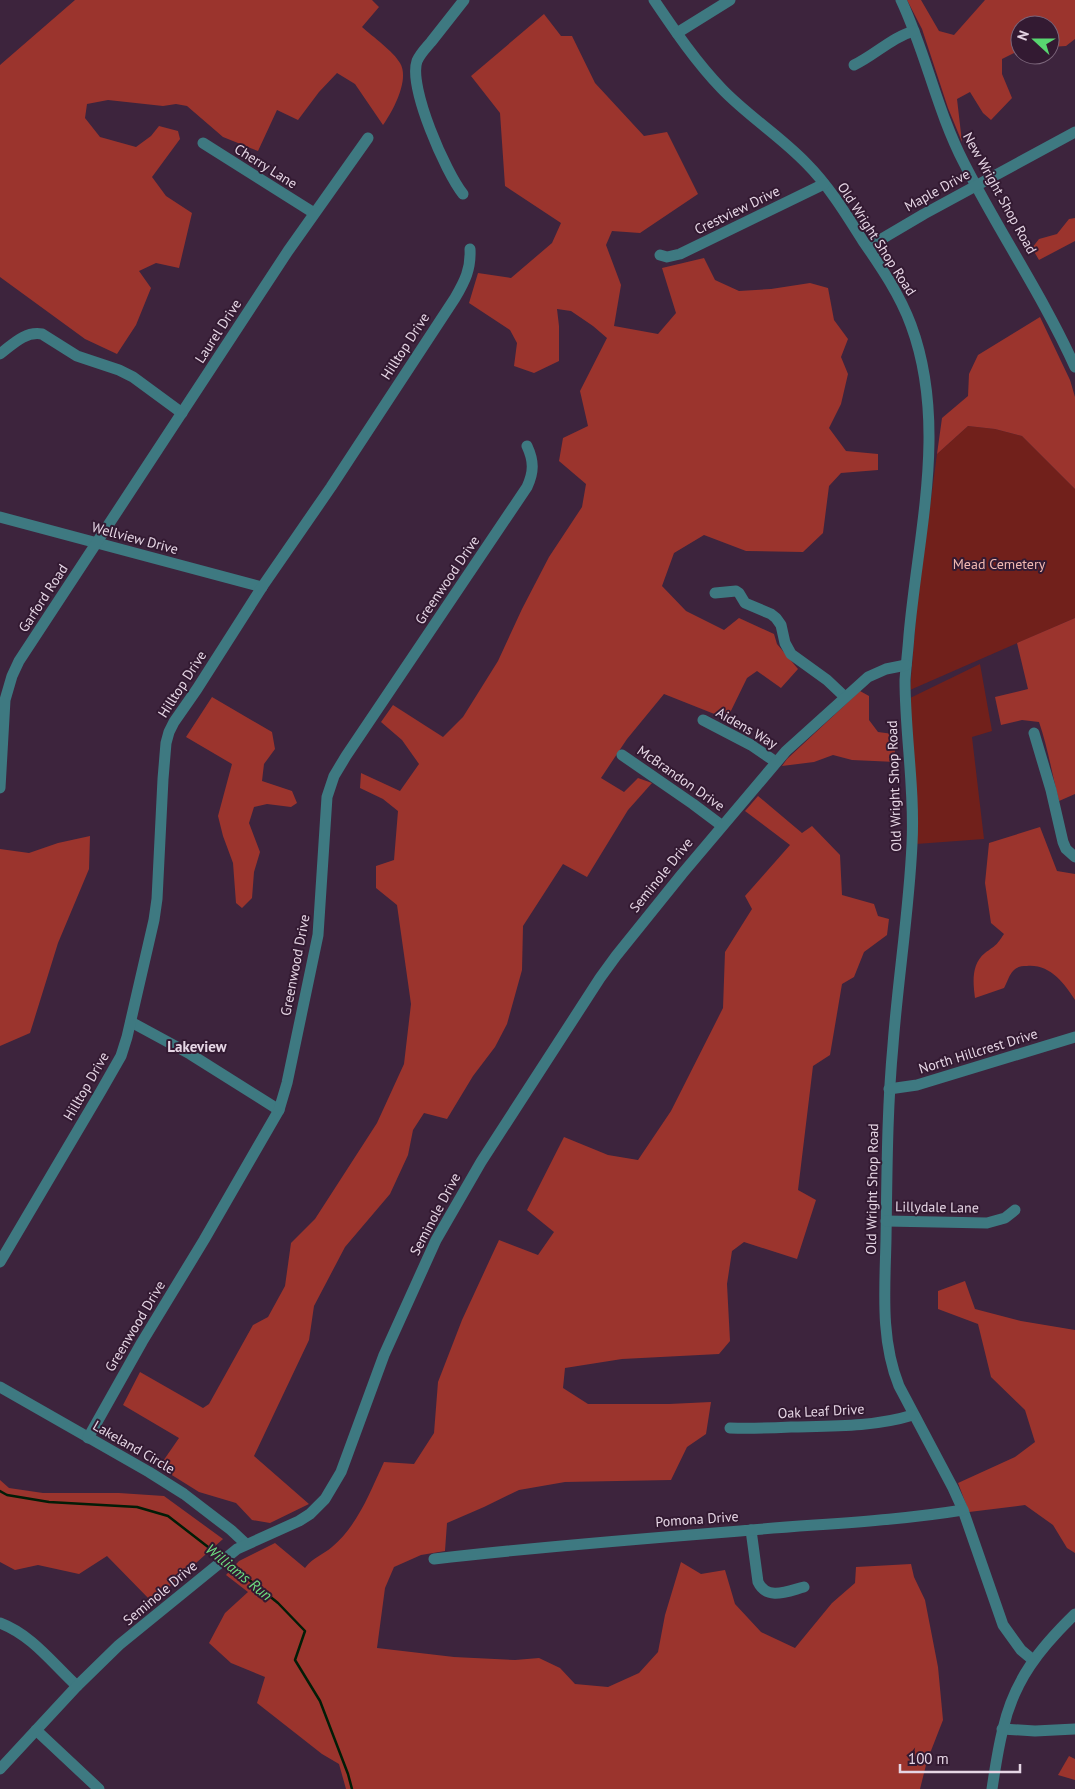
<svg xmlns="http://www.w3.org/2000/svg" width="1075" height="1789" font-family="'PT Sans',sans-serif">
	<style>
		.green { fill: #71201b }
		.forest { fill: #9b342d }
		.lines { fill: none; stroke-linecap: round; stroke-linejoin: round }
		.stream { stroke: #021d07; stroke-width: 2.5 }
		.minor { stroke: #3e7981; stroke-width: 11 }
		.labels { text-anchor: middle; dominant-baseline: central; stroke-width: 4; stroke-linejoin: round; paint-order: stroke }
		.street-label { font-size: 14px; fill: #e6d6e5; stroke: #331a32 }
		.park-label { font-size: 14px; fill: #f1b8b1; stroke: #331a32 }
		.neighbourhood-label { font-size: 15px; font-weight: bold; fill: #e6d6e5; stroke: #331a32 }
		.water-label { font-size: 15px; font-style: italic; fill: #6ee081; stroke: #331a32 }
	</style>
	<rect width="100%" height="100%" fill="#3d243d"/>
	<g class="green">
		<polygon points="968,426 995,429 1022,436 1075,489 1075,618 910,690 917,605 937,454"/>
		<polygon points="980,664 992,731 972,737 984,839 916,844 908,699"/>
	</g>
	<g class="forest">
		<path d="M75,0H372L379,7L362,27C372,36 394,52 400,63C410,79 393,111 383,125L355,84L337,73L319,92L298,120L277,110L258,151L223,137L187,106L176,104L163,106L108,100L87,104L85,118L100,137L136,147L151,136L159,126L178,131L180,139L152,177L166,196L192,213L179,268L156,263L139,271L151,288L136,325L117,354L85,339L0,277V65Z"/>
		<polygon points="907,0 921,0 939,31 954,35 985,0 1075,0 1075,39 1066,46 1050,47 1050,25 1020,25 1020,50 1002,59 1002,74 1012,98 991,120 983,113 970,92 957,99 962,142 948,108 922,29"/>
		<polygon points="544,14 561,36 572,36 595,83 644,136 667,132 698,194 640,233 612,231 606,245 621,285 614,326 658,334 676,313 662,268 704,258 715,280 739,291 771,289 810,283 828,288 834,320 848,339 841,357 848,374 841,404 829,428 846,451 878,454 878,470 841,473 829,486 823,533 803,552 746,551 704,535 674,553 662,586 686,611 724,630 739,618 774,634 777,644 798,669 781,688 757,671 747,678 727,719 664,694 627,739 601,778 624,792 638,778 652,783 628,810 587,877 563,864 523,926 522,970 507,1024 495,1047 473,1076 447,1119 424,1113 413,1130 408,1155 390,1194 345,1247 314,1306 309,1340 254,1456 309,1504 270,1523 252,1520 236,1503 199,1492 159,1467 179,1438 123,1405 140,1372 203,1408 209,1404 253,1325 268,1317 285,1286 291,1243 315,1219 377,1123 404,1064 411,1004 397,905 376,888 376,866 394,860 398,811 383,799 360,788 361,773 400,791 419,764 402,740 381,722 393,705 443,737 463,717 498,661 522,609 549,557 582,507 586,484 559,461 563,438 588,426 580,391 607,338 593,326 571,311 557,309 559,326 559,361 534,373 514,366 517,343 510,330 469,303 478,273 511,278 552,243 561,223 505,186 500,113 471,76"/>
		<polygon points="1075,218 1075,241 1039,260 1032,248 1039,239 1057,234 1069,219"/>
		<polygon points="1040,317 1070,380 1075,397 1075,489 1022,436 995,429 968,426 937,454 942,418 968,396 969,374 978,355"/>
		<path d="M1075,618V794L1059,801C1052,774 1048,748 1039,722L1022,720L1001,725L995,697L1028,689L1017,643Z"/>
		<polygon points="860,691 869,696 869,720 878,732 893,734 896,762 852,760 833,755 814,762 782,766 787,759"/>
		<polygon points="212,697 272,732 275,749 264,764 262,781 292,791 297,803 291,807 267,804 254,807 249,823 260,852 254,872 252,898 242,908 236,903 233,863 223,836 218,816 232,764 186,737"/>
		<path d="M758,796L802,833L812,826L840,855L842,895L874,904L878,916L889,919L887,935L864,952L854,977L842,984L830,1055L813,1066L798,1190L816,1200L797,1259L744,1242L732,1251L727,1284L730,1341L719,1354L622,1359L565,1368L563,1388L588,1404H669L711,1402L706,1434L687,1447L671,1480L565,1482L519,1490L484,1507L447,1523L445,1551L421,1555L394,1567L385,1588L377,1648L454,1657L515,1660L539,1658L560,1668L575,1684L608,1687L639,1673L658,1652L665,1615L681,1562L701,1574L725,1570L735,1604L761,1632L795,1648L832,1603L855,1583L856,1567L911,1564L914,1577L925,1600L938,1667L943,1720L927,1761L920,1789H346L339,1764L322,1754L257,1703L265,1677L231,1663L209,1643L225,1613L248,1592L226,1575L239,1561L275,1543L305,1568C313,1557 323,1555 332,1547C358,1525 370,1492 384,1462L414,1464L434,1433L438,1382L462,1320L499,1240L538,1255L554,1232L527,1210L564,1137L608,1155L638,1160L671,1111L723,1008L725,952L752,909L745,896L790,845L745,811Z"/>
		<path d="M1040,827L1057,871L1075,874V1000C1064,983 1050,964 1027,966C1022,966 1018,966 1013,971C1009,975 1007,983 1004,988L975,998C973,983 971,964 985,953C996,945 996,946 1004,934L991,923L985,883L989,843Z"/>
		<polygon points="90,836 89,869 58,943 30,1033 0,1046 0,849 29,853 58,843"/>
		<polygon points="965,1281 975,1309 1021,1321 1075,1330 1075,1553 1067,1548 1053,1525 1025,1505 969,1512 958,1483 1015,1457 1035,1442 1025,1410 991,1377 978,1324 938,1309 938,1291"/>
		<polygon points="0,1480 9,1488 43,1493 119,1493 164,1496 223,1539 152,1602 107,1556 79,1574 38,1565 15,1570 0,1562"/>
		<polygon points="1069,1756 1075,1759 1075,1780 1058,1775"/>
	</g>
	<g class="lines">
		<g class="stream">
			<polyline points="0,1491 7,1495 49,1502 137,1507 168,1516 221,1557"/>
			<polyline points="227,1562 278,1603 305,1631 295,1660 320,1701 348,1774 352,1789"/>
		</g>
		<g class="minor">
			<path d="M654,0C675,31 696,62 722,89C748,116 780,136 806,163C829,186 846,214 863,241C881,267 900,295 911,325C948,425 918,533 909,635C908,650 906,665 905,680C905,735 915,789 912,844C909,911 898,978 893,1045C887,1109 887,1174 886,1239C885,1288 880,1339 899,1386L953,1488L963,1510L1003,1625L1021,1650L1033,1660"/>
			<path d="M901,0C926,53 937,111 964,163C999,232 1043,296 1075,367"/>
			<polyline points="677,33 730,0"/>
			<path d="M854,65C875,55 892,37 914,31"/>
			<polyline points="203,143 314,213"/>
			<path d="M463,194C446,173 408,87 417,61C420,54 426,48 431,42C442,28 453,14 464,0"/>
			<polyline points="868,247 924,214 1075,132"/>
			<polyline points="660,255 667,257 680,254 824,184"/>
			<path d="M0,354C13,344 25,331 42,334L77,356L119,370L133,377L182,413"/>
			<polyline points="0,517 262,587"/>
			<polyline points="715,593 736,591 739,593 745,603 771,614 776,618 781,625 785,643 791,654 827,680 845,697"/>
			<polyline points="703,720 751,745 776,762"/>
			<polyline points="1034,733 1051,790 1063,842 1066,849 1075,857"/>
			<polyline points="622,755 693,804 721,825"/>
			<polyline points="0,788 5,700 12,676 19,661 288,251 368,138"/>
			<polyline points="131,1022 190,1054 279,1110"/>
			<polyline points="889,1089 917,1085 1075,1037"/>
			<polyline points="886,1221 987,1223 1005,1218 1015,1210"/>
			<path d="M0,1262L101,1091L121,1056L127,1037L154,920L157,899L163,779L166,743L169,732L174,722L197,689L262,587L331,487L455,298C465,281 471,269 470,249"/>
			<polyline points="0,1387 149,1472 184,1494 231,1530 246,1544"/>
			<path d="M730,1428C751,1429 771,1428 791,1427C833,1426 874,1427 913,1415"/>
			<path d="M88,1438L142,1342L204,1240L279,1110L287,1083L318,935L327,797L334,776L346,756L527,487C534,472 534,461 527,446"/>
			<path d="M751,1530L758,1582C767,1601 788,1591 804,1587"/>
			<path d="M434,1559C536,1547 638,1539 740,1531C814,1524 889,1522 963,1510"/>
			<path d="M0,1623C32,1635 53,1664 77,1686"/>
			<polyline points="1002,1729 1035,1731 1075,1729"/>
			<polyline points="36,1730 99,1789"/>
			<polyline points="0,1769 77,1686 119,1645 237,1549 299,1521 310,1514 325,1499 341,1472 384,1355 436,1240 481,1162 600,978 616,956 682,874 786,751 868,677 886,669 906,665"/>
			<path d="M992,1789C995,1769 998,1748 1003,1729C1014,1680 1040,1648 1075,1614"/>
		</g>
	</g>
	<g class="labels">
		<g class="street-label">
			<text transform="translate(266 166) rotate(32)">Cherry Lane</text>
			<text transform="translate(937 190) rotate(-29)">Maple Drive</text>
			<text transform="translate(1000 193) rotate(61)">New Wright Shop Road</text>
			<text transform="translate(737 210) rotate(-26)">Crestview Drive</text>
			<text transform="translate(877 239) rotate(57)">Old Wright Shop Road</text>
			<text transform="translate(218 331) rotate(-57)">Laurel Drive</text>
			<text transform="translate(405 346) rotate(-57)">Hilltop Drive</text>
			<text transform="translate(135 538) rotate(15)">Wellview Drive</text>
			<text transform="translate(447 580) rotate(-56)">Greenwood Drive</text>
			<text transform="translate(43 598) rotate(-57)">Garford Road</text>
			<text transform="translate(182 684) rotate(-57)">Hilltop Drive</text>
			<text transform="translate(747 728) rotate(30)">Aidens Way</text>
			<text transform="translate(681 778) rotate(35)">McBrandon Drive</text>
			<text transform="translate(894 786) rotate(-92)">Old Wright Shop Road</text>
			<text transform="translate(661 875) rotate(-51)">Seminole Drive</text>
			<text transform="translate(295 965) rotate(-79)">Greenwood Drive</text>
			<text transform="translate(978 1051) rotate(-17)">North Hillcrest Drive</text>
			<text transform="translate(86 1086) rotate(-60)">Hilltop Drive</text>
			<text transform="translate(872 1189) rotate(-89)">Old Wright Shop Road</text>
			<text transform="translate(937 1207) rotate(1)">Lillydale Lane</text>
			<text transform="translate(435 1214) rotate(-62)">Seminole Drive</text>
			<text transform="translate(135 1326) rotate(-59)">Greenwood Drive</text>
			<text transform="translate(821 1411) rotate(-3)">Oak Leaf Drive</text>
			<text transform="translate(134 1447) rotate(30)">Lakeland Circle</text>
			<text transform="translate(697 1519) rotate(-4)">Pomona Drive</text>
			<text transform="translate(160 1593) rotate(-40)">Seminole Drive</text>
		</g>
		<g class="park-label">
			<text x="999" y="564">Mead Cemetery</text>
		</g>
		<g class="neighbourhood-label">
			<text x="197" y="1046">Lakeview</text>
		</g>
		<g class="water-label">
			<text transform="translate(239 1572) rotate(39)">Williams Run</text>
		</g>
	</g>
	<g transform="translate(1035 40) rotate(291)"><circle r="24" fill="#331a32" stroke="#7b657a"/>
	<path d="M0-4L9 19L0 12L-9 19Z" fill="#58d570"/>
	<text y="-8" font-size="14" font-weight="bold" text-anchor="middle" fill="#e6d6e5">N</text>
	</g>
	<path d="M900 1764v8h120v-8" fill="none" stroke="#e6d6e5" stroke-width="2.5"/>
	<text x="908" y="1764" font-size="15" fill="#e6d6e5" stroke="#331a32" stroke-width="4" paint-order="stroke">100 m</text>
</svg>
